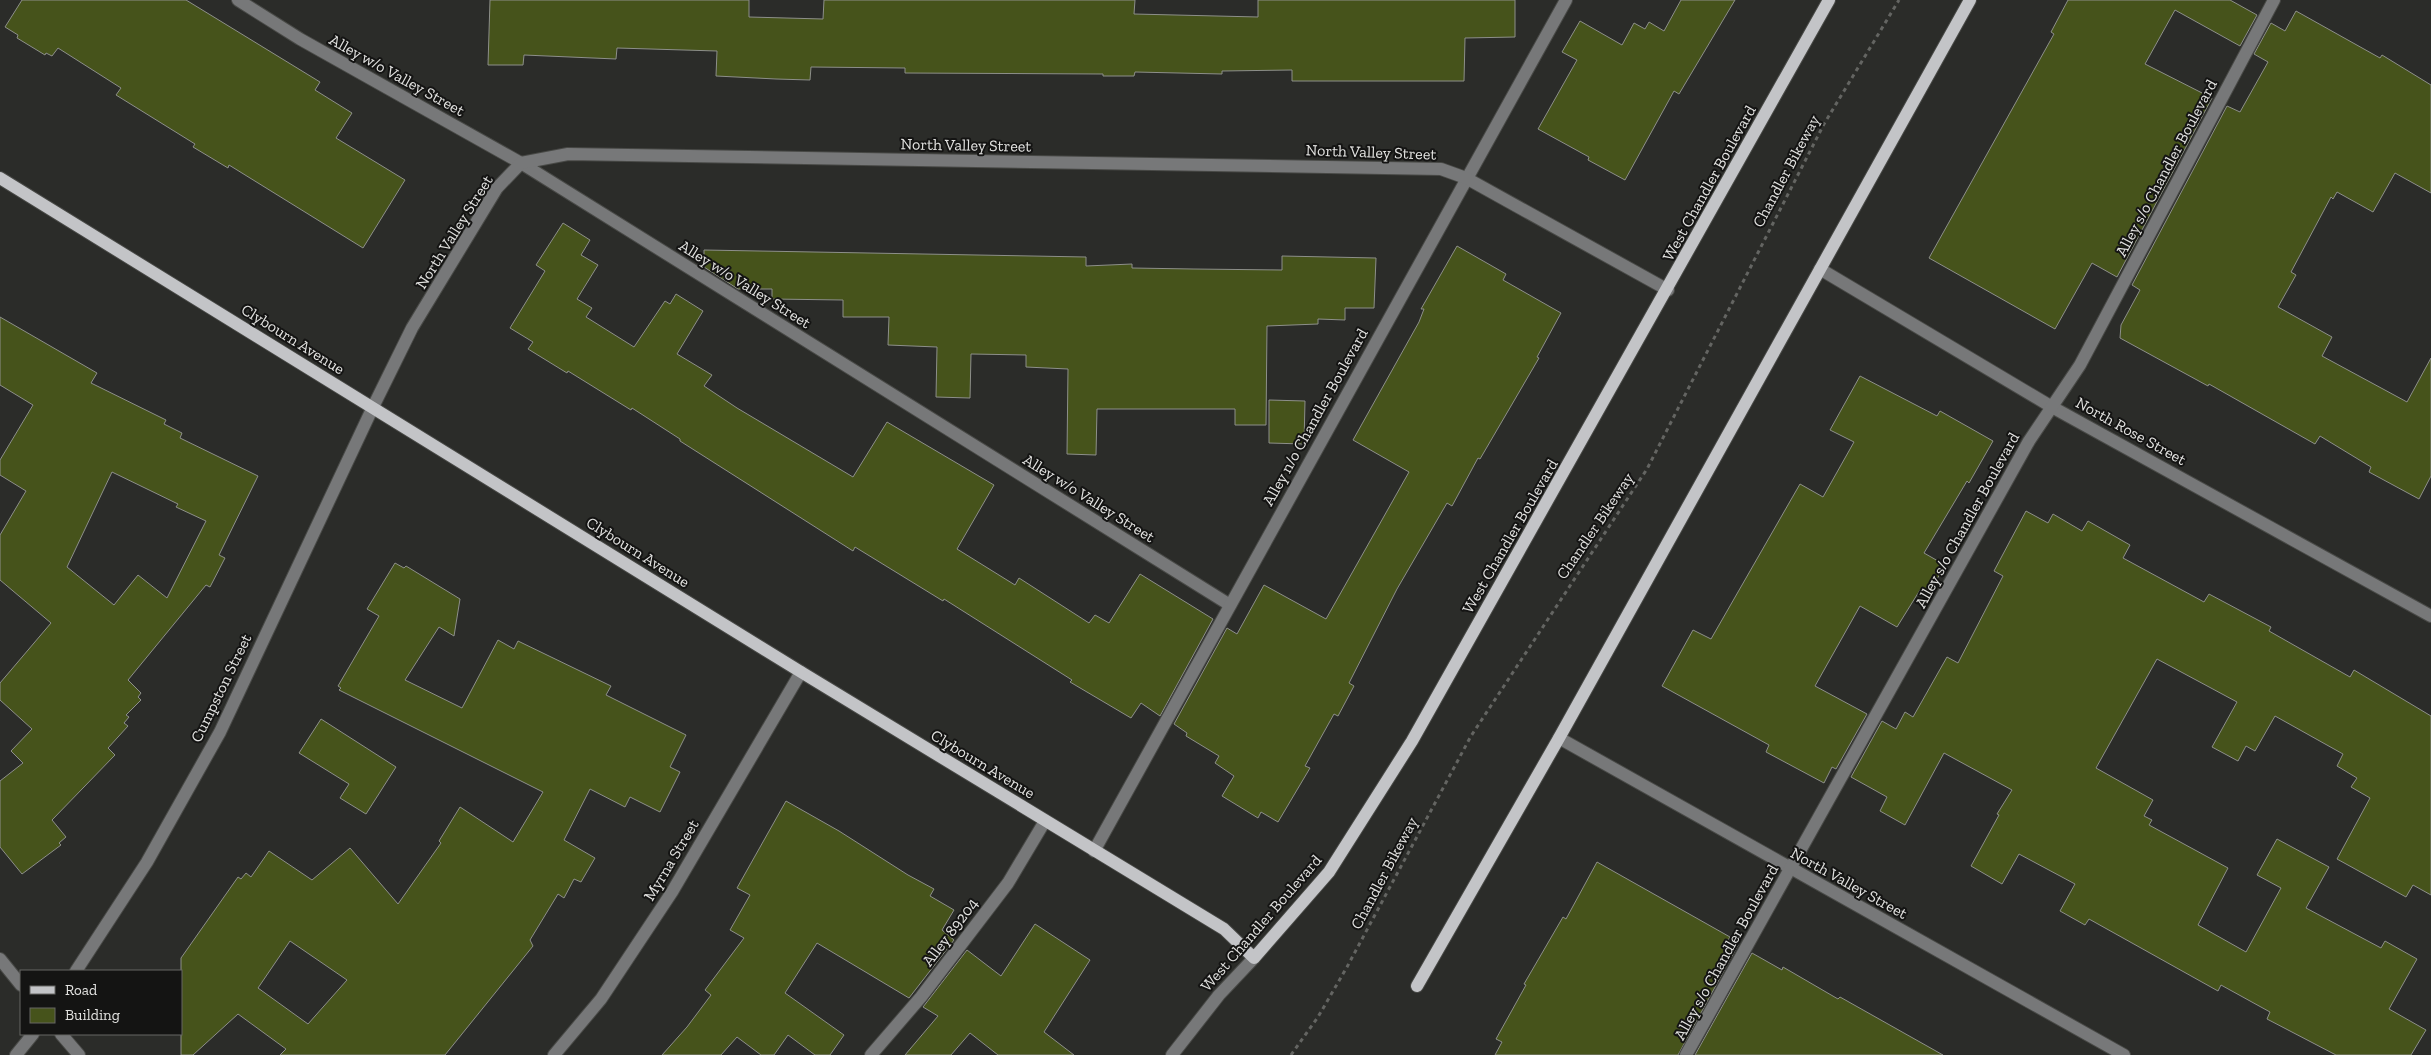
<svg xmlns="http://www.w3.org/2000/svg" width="2431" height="1055" font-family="'Zilla Slab',serif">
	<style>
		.building { fill: #46531b; stroke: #8d8f8a; fill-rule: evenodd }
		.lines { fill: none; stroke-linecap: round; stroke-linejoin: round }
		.minor-casing { stroke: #484946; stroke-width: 14 }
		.major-casing { stroke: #484946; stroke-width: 14 }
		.path { stroke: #646562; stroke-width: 3; stroke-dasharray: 4 4; stroke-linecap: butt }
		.minor { stroke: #777879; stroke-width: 12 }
		.major { stroke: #c3c4c7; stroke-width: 12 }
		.labels { text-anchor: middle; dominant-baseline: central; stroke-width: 4; stroke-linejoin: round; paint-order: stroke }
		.street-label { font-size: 16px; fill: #e3e3e1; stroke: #141413 }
	</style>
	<rect width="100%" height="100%" fill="#2b2c29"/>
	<g class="building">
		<polygon points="22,0 186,0 320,82 315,90 352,113 336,138 405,180 363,248 229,165 228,168 193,147 195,144 116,95 121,88 58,48 52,56 46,53 45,55 17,38 18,35 5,27"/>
		<polygon points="490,0 749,0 749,17 823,19 824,0 1135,0 1134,14 1258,17 1258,0 1515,0 1515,37 1465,38 1464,81 1292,81 1292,70 1222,71 1222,74 1135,72 1134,76 1103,76 1103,74 905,73 905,68 811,67 810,80 776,79 716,76 717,51 617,48 616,59 524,55 523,65 488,65"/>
		<polygon points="1681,0 1735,0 1679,94 1674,91 1625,180 1588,160 1589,157 1538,129 1577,60 1562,52 1580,21 1622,45 1634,23 1645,29 1649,22 1664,31"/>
		<polygon points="2068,0 2230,0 2257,15 2240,46 2175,10 2145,64 2212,98 2117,277 2092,263 2055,329 1929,258 2054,34 2051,32"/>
		<polygon points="2296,11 2380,58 2382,55 2431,85 2431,193 2395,173 2373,212 2337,192 2333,199 2331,197 2291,272 2296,275 2278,307 2332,337 2322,356 2407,402 2431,358 2431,476 2419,499 2369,472 2371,467 2320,436 2315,444 2209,384 2208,386 2120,338 2121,325 2140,290 2132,285 2227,106 2240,112 2268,62 2254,54 2271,23 2285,31"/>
		<polygon points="563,223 590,240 581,255 598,265 577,299 592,308 586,317 634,347 665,301 670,304 676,294 703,311 677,354 712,375 704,386 737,408 853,477 887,422 994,485 957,549 1015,585 1019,578 1089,623 1095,615 1109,623 1140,574 1213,619 1160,716 1141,703 1131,718 1070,682 1072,680 944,599 943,601 855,547 853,551 680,441 680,439 632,408 631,410 568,371 567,373 528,349 533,342 510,328 545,271 536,265"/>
		<polygon points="1457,246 1506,274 1503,280 1561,313 1537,357 1539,358 1480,459 1478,458 1452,506 1447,503 1397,589 1349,683 1354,686 1338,716 1334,714 1305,766 1310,768 1278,822 1261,812 1258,818 1222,796 1234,776 1215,763 1219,756 1186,736 1187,733 1174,724 1227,628 1237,634 1264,585 1326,619 1409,472 1353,440 1419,322 1424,309 1421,309"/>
		<polygon points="704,250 1086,257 1086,266 1132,264 1132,268 1193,269 1282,270 1282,256 1376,258 1374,308 1345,308 1345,320 1318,319 1318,324 1267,326 1266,425 1235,425 1235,409 1097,409 1096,455 1067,454 1068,369 1026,367 1026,355 971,354 970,398 936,397 937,347 888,345 889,317 843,317 843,300 772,299 772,289 738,289 704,267"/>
		<path d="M0,317L97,373L91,383L166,420L164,424L182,433L180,438L258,476L219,555L225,558L210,587L206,585L128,680L141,693L138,697L141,700L126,715L129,717L124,723L128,726L108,748L115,755L52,820L66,837L59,843L61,845L22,874L0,847V781L23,763L11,751L32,729L0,700V683L51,623L0,580V535L26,491L0,475V460L33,405L0,385ZM112,472L178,504L176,507L206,521L167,598L138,575L114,605L67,567Z"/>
		<polygon points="1860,376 1937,416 1940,411 1993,441 1969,483 1967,481 1924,553 1945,565 1928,595 1920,590 1897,627 1860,606 1815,686 1867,714 1836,769 1832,767 1824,783 1766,752 1769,745 1662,686 1693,630 1711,639 1800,484 1823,497 1854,442 1830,430"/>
		<polygon points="1269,400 1305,401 1304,444 1269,443"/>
		<polygon points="2026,511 2048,523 2053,514 2082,531 2088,521 2130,545 2123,558 2204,602 2209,594 2271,627 2269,631 2350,677 2354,670 2431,716 2431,895 2413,885 2406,897 2337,859 2370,798 2351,787 2357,778 2337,766 2343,754 2275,716 2255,751 2246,746 2238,761 2212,747 2237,702 2157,659 2096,768 2153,800 2144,816 2152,820 2149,825 2228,868 2198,925 2246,952 2281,888 2257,875 2277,839 2329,867 2306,908 2381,948 2385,941 2417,959 2389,1009 2426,1030 2411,1055 2336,1055 2267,1019 2270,1012 2221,985 2218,991 2089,919 2085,925 2060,911 2075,884 2019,854 2002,884 1971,866 1999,815 1997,814 2012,790 1944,753 1905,825 1880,811 1887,797 1851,777 1882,721 1896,729 1905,712 1913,717 1947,657 1958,663 2003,576 1994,571"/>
		<path d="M395,563L404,568L406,566L460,599L454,636L439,627L405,680L462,708L498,640L514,649L518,641L611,686L606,695L686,735L670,767L680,772L660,812L630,797L625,807L590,789L564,840L595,858L581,882L574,879L564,898L558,894L530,940L533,946L445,1055H280L286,1049L238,1014L193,1055H181V958L238,877L241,879L246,873L251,877L269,851L312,880L350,848L398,904L441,843L439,841L460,807L513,842L543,792L339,690L341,688L338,686L379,616L367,609ZM290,941L347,980L308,1024L258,988Z"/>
		<polygon points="321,719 396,767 366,814 340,798 349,784 299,753"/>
		<polygon points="786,801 839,831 908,875 934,889 930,896 954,910 942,930 954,940 909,998 817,943 785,993 844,1035 830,1055 815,1055 788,1035 774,1055 761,1055 737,1037 721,1055 662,1055 687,1027 711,995 705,990 744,938 730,930 750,895 737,888"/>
		<polygon points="1597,862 1730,937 1728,940 1738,945 1678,1055 1495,1055 1502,1042 1496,1039 1526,985 1524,984 1563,917 1566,919"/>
		<polygon points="1035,924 1090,960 1044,1032 1074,1055 998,1055 970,1033 951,1055 905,1055 938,1016 923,1007 967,950 1001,976"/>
		<polygon points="1752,953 1782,970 1783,967 1838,999 1840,997 1943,1055 1695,1055"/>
	</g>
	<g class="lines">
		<g class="minor-casing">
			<g id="minor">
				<polyline points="238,0 300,39 521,163 1230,605"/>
				<polyline points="1820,269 2052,407 2431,616"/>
				<polyline points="1559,738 2124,1055"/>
				<polyline points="1094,851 1566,0"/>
				<polyline points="0,959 21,985"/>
				<polyline points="76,971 147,862 220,732 373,407 412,328 497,188 521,163 568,154 1441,169 1466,178 1668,290"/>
				<polyline points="61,1034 79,1055"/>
				<polyline points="16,1055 33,1034"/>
				<polyline points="554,1055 601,999 672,892 801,672"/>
				<polyline points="871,1055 921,997 1008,883 1045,821"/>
				<polyline points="1172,1055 1219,995 1254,958"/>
				<polyline points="1686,1055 2029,441 2080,365 2274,0"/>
			</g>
		</g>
		<g class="major-casing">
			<g id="major">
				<polyline points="0,178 801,672 1224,929 1254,958 1329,872 1412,741 1829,0"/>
				<polyline points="1417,986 1559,738 1970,0"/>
			</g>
		</g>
		<polyline class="path" points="1291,1055 1318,1017 1347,967 1471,736 1647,469 1824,124 1899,0"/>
		<use href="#minor" class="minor"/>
		<use href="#major" class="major"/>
	</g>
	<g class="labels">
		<g class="street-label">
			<text transform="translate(397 75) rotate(29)">Alley w/o Valley Street</text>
			<text transform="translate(966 145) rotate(1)">North Valley Street</text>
			<text transform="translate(1371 152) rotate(2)">North Valley Street</text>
			<text transform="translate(2166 168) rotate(-62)">Alley s/o Chandler Boulevard</text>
			<text transform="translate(1786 171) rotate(-62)">Chandler Bikeway</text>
			<text transform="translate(1709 183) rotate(-61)">West Chandler Boulevard</text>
			<text transform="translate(454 232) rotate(-58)">North Valley Street</text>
			<text transform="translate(745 284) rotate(32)">Alley w/o Valley Street</text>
			<text transform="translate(293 339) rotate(32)">Clybourn Avenue</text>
			<text transform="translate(1315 417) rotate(-61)">Alley n/o Chandler Boulevard</text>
			<text transform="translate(2131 431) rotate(29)">North Rose Street</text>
			<text transform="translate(1089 498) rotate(32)">Alley w/o Valley Street</text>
			<text transform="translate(1967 520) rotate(-61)">Alley s/o Chandler Boulevard</text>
			<text transform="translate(1595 526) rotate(-56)">Chandler Bikeway</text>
			<text transform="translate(1510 536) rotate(-60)">West Chandler Boulevard</text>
			<text transform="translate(638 552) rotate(32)">Clybourn Avenue</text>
			<text transform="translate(221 688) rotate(-64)">Cumpston Street</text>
			<text transform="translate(983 764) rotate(31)">Clybourn Avenue</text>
			<text transform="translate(671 860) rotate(-59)">Myrna Street</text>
			<text transform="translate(1384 873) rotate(-62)">Chandler Bikeway</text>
			<text transform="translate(1849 883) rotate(29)">North Valley Street</text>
			<text transform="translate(1261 923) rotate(-49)">West Chandler Boulevard</text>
			<text transform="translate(950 932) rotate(-53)">Alley 89204</text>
			<text transform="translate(1726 952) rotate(-61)">Alley s/o Chandler Boulevard</text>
		</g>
	</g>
	<rect x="20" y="970" width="162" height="65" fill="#141413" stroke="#676765"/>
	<rect x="30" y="986" width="25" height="8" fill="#c3c4c7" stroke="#676765"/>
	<text x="65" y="995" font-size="15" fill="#e3e3e1">Road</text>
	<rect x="30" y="1008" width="25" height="15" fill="#46531b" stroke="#676765"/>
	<text x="65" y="1020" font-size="15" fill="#e3e3e1">Building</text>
</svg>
